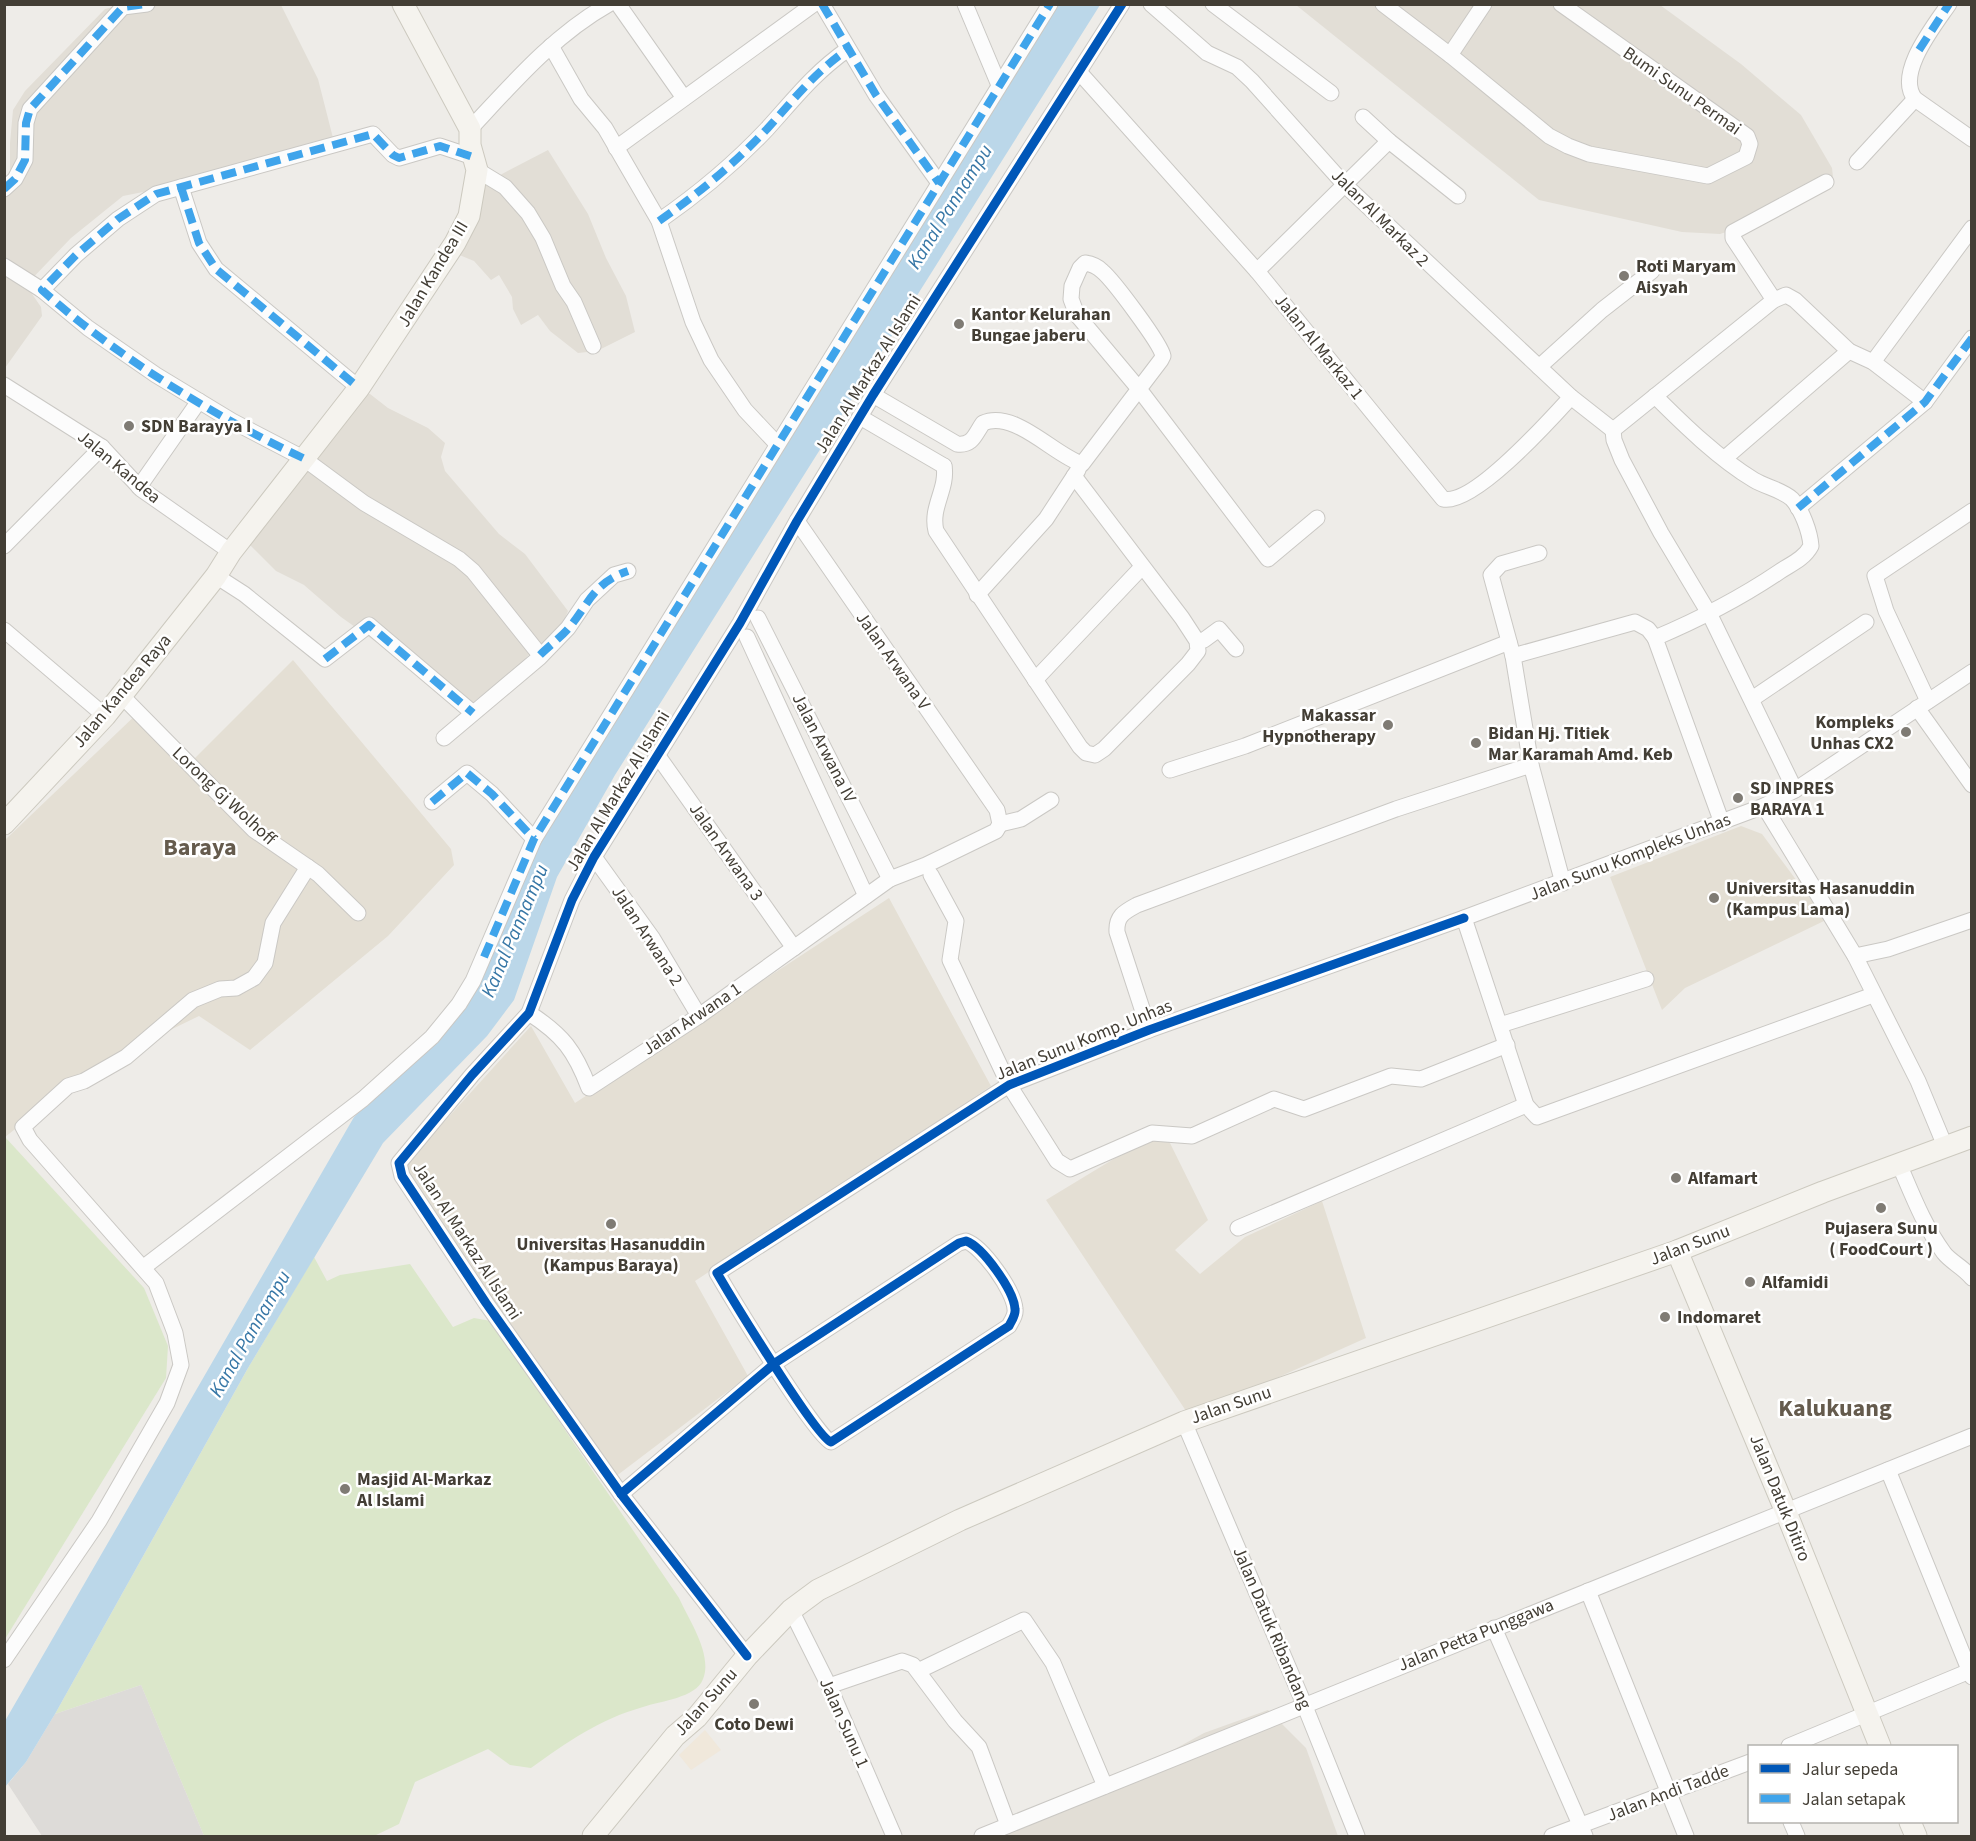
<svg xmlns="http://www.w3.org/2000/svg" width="1976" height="1841" font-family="'Source Sans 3',sans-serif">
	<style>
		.residential { fill: #e2ded6 }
		.commercial { fill: #f0e8db }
		.education { fill: #e4dfd4 }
		.green { fill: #dbe7ca }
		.parking { fill: #dddbd8 }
		.water { fill: #bbd7e9 }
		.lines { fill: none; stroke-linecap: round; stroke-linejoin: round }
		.street-casing { stroke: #cac8c4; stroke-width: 17 }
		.secondary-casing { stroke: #ccc9bf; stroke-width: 23 }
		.street { stroke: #fcfcfc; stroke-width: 15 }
		.secondary { stroke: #f5f3ee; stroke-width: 21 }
		.quiet { stroke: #3fa4eb; stroke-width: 8; stroke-dasharray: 15 8; stroke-linecap: butt }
		.cycleway-casing { stroke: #fff; stroke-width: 13 }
		.cycleway { stroke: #0057b8; stroke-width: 9 }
		.poi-dot { fill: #7f7b74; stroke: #fff; stroke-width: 2 }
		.labels { text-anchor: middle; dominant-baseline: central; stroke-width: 5; stroke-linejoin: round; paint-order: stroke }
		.street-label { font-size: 18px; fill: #433e35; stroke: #fff }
		.poi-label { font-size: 18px; font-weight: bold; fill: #433e35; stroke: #fff; text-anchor: start }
		.water-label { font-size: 20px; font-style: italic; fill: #3777a6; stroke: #fff }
		.district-label { font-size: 24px; font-weight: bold; fill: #655b4d; stroke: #fff }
	</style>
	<rect width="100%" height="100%" fill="#eeece8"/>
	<g class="residential">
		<polygon points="126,4 281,5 318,79 333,138 173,186 123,196 71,238 26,285 41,307 42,316 5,368 5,180 10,173 10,143 13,110 25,91 105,9"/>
		<polygon points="1296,5 1660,5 1741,64 1801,115 1832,168 1833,177 1756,222 1720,234 1682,232 1539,200"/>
		<polygon points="548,150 588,214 606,258 626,296 635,332 597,351 578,353 550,331 538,315 521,325 513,309 512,297 499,275 491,280 474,261 457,254 482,189 502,174"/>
		<polygon points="350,390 370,394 388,408 428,428 445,443 441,457 445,471 499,534 525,554 568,611 559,632 544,650 534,649 517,668 472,703 431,681 341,617 304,585 276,571 244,539 281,470 304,453"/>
		<polygon points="1268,1710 1306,1748 1338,1836 997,1836 1115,1782 1204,1733"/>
	</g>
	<polygon class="commercial" points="705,1730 721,1750 691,1770 679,1755"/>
	<g class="education">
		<polygon points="293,660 451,849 454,865 388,936 250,1050 199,1016 96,1066 5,1137 5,840 142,709 194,759"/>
		<polygon points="1741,826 1762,834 1826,920 1685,988 1662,1010 1610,877"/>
		<polygon points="889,898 991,1086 695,1281 748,1376 615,1477 409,1178 405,1165 531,1026 575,1103"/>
		<polygon points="1168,1139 1208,1220 1175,1250 1200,1274 1245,1237 1322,1201 1366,1338 1190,1417 1046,1200 1145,1140"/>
	</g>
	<g class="green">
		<polygon points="5,1137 144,1288 168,1346 166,1378 5,1639"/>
		<path d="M314,1257L327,1281L340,1275L410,1264L453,1327L474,1318L491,1321L679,1598C689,1620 713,1655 703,1679C696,1698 660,1701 643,1707C600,1719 567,1742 531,1768L510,1765L488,1749L415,1782L399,1824L374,1836H204L141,1685L55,1714L248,1368Z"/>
	</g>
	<polygon class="parking" points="141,1685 204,1836 42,1836 8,1784 26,1762 55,1714"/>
	<polygon class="water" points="1056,5 1100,5 615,775 557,877 514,1000 487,1036 383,1143 248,1368 55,1714 26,1762 5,1787 5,1721 354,1117 453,1016 533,846"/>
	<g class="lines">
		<g class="street-casing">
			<g id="street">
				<polyline points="618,4 684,98"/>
				<polyline points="822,4 876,95 939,183"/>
				<polyline points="965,4 999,85"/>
				<polyline points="1151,4 1207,53 1237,67 1252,81 1345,185 1571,397 1613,430"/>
				<polyline points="1213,4 1331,93"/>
				<polyline points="1383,4 1450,55 1549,136 1568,146 1589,154 1708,176 1746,157 1750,144 1747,136 1561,4"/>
				<path d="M1949,4C1934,26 1895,74 1915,99L1972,139"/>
				<polyline points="551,46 581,99 605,128 659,221 693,322 711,360 745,410 777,444"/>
				<polyline points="1450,55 1484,4"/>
				<path d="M1080,73L1257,271L1443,499C1473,506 1550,420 1571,397"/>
				<path d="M470,129C513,83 554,35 609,4"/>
				<polyline points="1389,141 1458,196"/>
				<polyline points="616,148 814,4"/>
				<polyline points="1857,162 1915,99"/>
				<polyline points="477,170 505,187 528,213 543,238 563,286 574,302 593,346"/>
				<polyline points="181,187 199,243 216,269 359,388"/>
				<polyline points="4,189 15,179 25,160 26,123 30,109 123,7 147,4"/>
				<path d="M659,221C698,194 734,164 767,129C796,97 813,74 848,49"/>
				<polyline points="4,266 42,290 88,328 156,375 232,421 303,458 364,503 459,559 473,571 540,655"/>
				<polyline points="1257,271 1389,141 1363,117"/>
				<polyline points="42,290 76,255 118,219 156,194 373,134 393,155 399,158 440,146 473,157"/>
				<polyline points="1774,300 1733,238 1733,232 1826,182"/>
				<polyline points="1873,362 1972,228"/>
				<polyline points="1539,367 1602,310 1652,271"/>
				<polyline points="4,385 102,447 141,489 231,552"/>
				<path d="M873,395L957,444C973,446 975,434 983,423C1014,409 1054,455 1082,464L1161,360L1163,356C1161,344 1113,280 1102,271C1097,266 1092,264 1085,263L1080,268L1072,286L1071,299L1077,315L1139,389L1268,559L1317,518"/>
				<path d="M1655,396C1684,425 1719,459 1754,480C1766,487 1782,490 1792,499C1802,510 1810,532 1811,546C1804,559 1791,564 1779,572C1739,599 1700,619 1655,638L1722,823"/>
				<polyline points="860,417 944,466"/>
				<polyline points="1613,430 1614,440 1622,460 1661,533 1710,615 1795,790"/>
				<polyline points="1613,430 1774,300 1786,295 1795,300 1849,351 1873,362 1925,402"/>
				<polyline points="1725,458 1849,351"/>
				<path d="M944,466C948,489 930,507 936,531L1080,747L1086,753L1095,755L1104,749L1188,664L1198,651L1197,641L1182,618L1074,476"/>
				<polyline points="139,487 199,401"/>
				<polyline points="1798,508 1925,402 1972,338"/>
				<polyline points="4,546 102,447"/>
				<polyline points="1539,553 1501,564 1491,575 1513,656 1531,765 1563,883"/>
				<polyline points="216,576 244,594 325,659 369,625 473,713"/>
				<polyline points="977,595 1046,519 1078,470"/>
				<polyline points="758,618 890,879"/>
				<polyline points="4,630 105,716"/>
				<polyline points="747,637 866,896"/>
				<polyline points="1197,641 1204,640 1219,629 1236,649"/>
				<polyline points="1513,656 1635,622 1648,629 1655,638"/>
				<polyline points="1035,680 1142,567"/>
				<polyline points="122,696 254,830 318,874 358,913"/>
				<polyline points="1752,699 1866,622"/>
				<polyline points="1928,701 1886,611 1875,576 1972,511"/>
				<polyline points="1917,708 1972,785"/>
				<polyline points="444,738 539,658 568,628 587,600 614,575 628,571"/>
				<polyline points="658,756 794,948"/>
				<polyline points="1170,770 1245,746 1509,642"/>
				<polyline points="432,802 467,773 492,794 534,839"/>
				<polyline points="1764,806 1855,956 1918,1081 1945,1146"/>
				<polyline points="1000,824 1021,819 1051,800"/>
				<polyline points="594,857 653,939 699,1016"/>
				<polyline points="931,875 956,921 950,960 1009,1085 1057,1161 1070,1169 1152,1133 1192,1136 1274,1099 1304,1109 1391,1076 1421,1079 1507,1045"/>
				<polyline points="1855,956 1888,949 1972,920"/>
				<polyline points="1873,995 1537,1117 1526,1105 1464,918 1764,806 1795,790 1972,672"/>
				<path d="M529,1013C563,1035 575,1051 589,1088L699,1016L890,879L926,865L996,831L1000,824L997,810L797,521"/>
				<polyline points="1500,1025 1646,979"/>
				<path d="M1149,1030L1117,932C1116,916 1124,912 1137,905L1396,809L1531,765"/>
				<path d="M1899,1164C1912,1194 1924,1226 1944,1253C1951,1262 1963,1267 1972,1278"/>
				<polyline points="1238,1228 1526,1105"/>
				<polyline points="144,1267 363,1099 432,1037 459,1004 473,981 534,839 1050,4"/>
				<polyline points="1184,1422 1304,1704 1357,1836"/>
				<polyline points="1888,1470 1972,1677"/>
				<path d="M621,1494L775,1363L959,1243L966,1241C983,1247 1014,1291 1015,1309C1016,1315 1012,1320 1009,1326L831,1442C816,1437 731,1297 717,1273L1009,1085L1149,1030L1464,918"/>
				<polyline points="1588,1591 1686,1836"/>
				<polyline points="791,1610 829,1686 894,1836"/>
				<polyline points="1494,1628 1585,1836"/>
				<polyline points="747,1656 621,1494 486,1303 402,1176 399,1163 472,1075 529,1013 572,900 594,857 740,623 797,521 873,395 1122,4"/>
				<polyline points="4,1660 99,1521 167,1403 181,1365 175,1333 156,1283 30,1140 23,1127 68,1086 84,1081 126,1057 193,1000 220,989 236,988 254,978 265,963 273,923 308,867"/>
				<polyline points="920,1670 1024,1620 1053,1663 1105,1786"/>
				<polyline points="829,1686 902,1661 913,1665 955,1721 979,1747 1008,1825"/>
				<polyline points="1789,1746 1972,1670"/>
				<polyline points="1791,1822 1797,1836"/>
				<polyline points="982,1836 1972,1436"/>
				<polyline points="1552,1836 1750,1762"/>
			</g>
		</g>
		<g class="secondary-casing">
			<g id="secondary">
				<polyline points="4,824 105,716 216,576 231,552 359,388 455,243 469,216 477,170 470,145 470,129 403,4"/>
				<polyline points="1677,1251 1786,1512 1880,1746"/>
				<polyline points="1910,1822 1916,1836"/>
				<polyline points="593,1836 675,1736 697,1717 747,1656 791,1610 818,1590 960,1520 1184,1422 1677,1251 1823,1192 1972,1137"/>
			</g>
		</g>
		<use href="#street" class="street"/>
		<use href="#secondary" class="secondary"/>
		<g class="quiet">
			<polyline points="822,4 876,95 939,183"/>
			<polyline points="1919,50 1949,4"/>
			<polyline points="181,187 199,243 216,269 359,388"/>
			<polyline points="4,189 15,179 25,160 26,123 30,109 123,7 147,4"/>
			<path d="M659,221C698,194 734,164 767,129C796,97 813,74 848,49"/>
			<path d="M303,458C215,417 114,355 42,290L76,255L118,219L156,194L373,134L393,155L399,158L440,146L473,157"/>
			<polyline points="1798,508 1925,402 1972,338"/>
			<path d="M540,655C549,646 560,638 568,629C589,604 593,583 628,571"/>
			<polyline points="325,659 369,625 473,713"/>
			<polyline points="432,802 467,773 492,794 534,839"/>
			<polyline points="484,957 534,839 1050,4"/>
		</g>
		<g class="cycleway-casing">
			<g id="cycleway">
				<path d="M621,1494L775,1363L959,1243L966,1241C983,1247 1014,1291 1015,1309C1016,1315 1012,1320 1009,1326L831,1442C816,1437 731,1297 717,1273L1009,1085L1149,1030L1464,918"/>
				<polyline points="747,1656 621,1494 486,1303 402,1176 399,1163 472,1075 529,1013 572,900 594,857 740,623 797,521 873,395 1122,4"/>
			</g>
		</g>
		<use href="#cycleway" class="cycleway"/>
	</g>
	<g class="poi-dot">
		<circle cx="1624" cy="276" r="6"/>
		<circle cx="959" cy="324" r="6"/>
		<circle cx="129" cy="426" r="6"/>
		<circle cx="1388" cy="725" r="6"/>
		<circle cx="1906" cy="732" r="6"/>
		<circle cx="1476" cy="743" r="6"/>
		<circle cx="1738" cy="798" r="6"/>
		<circle cx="1714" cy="898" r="6"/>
		<circle cx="1676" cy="1178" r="6"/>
		<circle cx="1881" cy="1208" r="6"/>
		<circle cx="611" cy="1224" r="6"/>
		<circle cx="1750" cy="1282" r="6"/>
		<circle cx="1665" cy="1317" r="6"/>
		<circle cx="345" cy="1489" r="6"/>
		<circle cx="754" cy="1704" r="6"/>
	</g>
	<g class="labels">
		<g class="street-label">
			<text transform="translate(1682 91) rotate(35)">Bumi Sunu Permai</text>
			<text transform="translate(1380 218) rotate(45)">Jalan Al Markaz 2</text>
			<text transform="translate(433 274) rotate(-59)">Jalan Kandea III</text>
			<text transform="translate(1319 347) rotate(51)">Jalan Al Markaz 1</text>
			<text transform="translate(868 374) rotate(-58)">Jalan Al Markaz Al Islami</text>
			<text transform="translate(119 467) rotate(40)">Jalan Kandea</text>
			<text transform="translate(893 661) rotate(55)">Jalan Arwana V</text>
			<text transform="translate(122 691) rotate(-50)">Jalan Kandea Raya</text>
			<text transform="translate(824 748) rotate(63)">Jalan Arwana IV</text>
			<text transform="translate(618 791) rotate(-59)">Jalan Al Markaz Al Islami</text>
			<text transform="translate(224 796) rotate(43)">Lorong Gj Wolhoff</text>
			<text transform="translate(726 852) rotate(55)">Jalan Arwana 3</text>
			<text transform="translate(1630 857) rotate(-21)">Jalan Sunu Kompleks Unhas</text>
			<text transform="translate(647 936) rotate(57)">Jalan Arwana 2</text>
			<text transform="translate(692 1019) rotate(-34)">Jalan Arwana 1</text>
			<text transform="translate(1084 1040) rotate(-22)">Jalan Sunu Komp. Unhas</text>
			<text transform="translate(467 1241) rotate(57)">Jalan Al Markaz Al Islami</text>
			<text transform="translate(1690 1245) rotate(-21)">Jalan Sunu</text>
			<text transform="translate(1231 1405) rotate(-19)">Jalan Sunu</text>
			<text transform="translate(1780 1498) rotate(68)">Jalan Datuk Ditiro</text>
			<text transform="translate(1272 1628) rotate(67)">Jalan Datuk Ribandang</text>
			<text transform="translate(1476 1635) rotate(-22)">Jalan Petta Punggawa</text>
			<text transform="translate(706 1702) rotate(-48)">Jalan Sunu</text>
			<text transform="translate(844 1723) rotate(66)">Jalan Sunu 1</text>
			<text transform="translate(1668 1793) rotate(-21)">Jalan Andi Tadde</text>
		</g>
		<g class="poi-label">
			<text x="1636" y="266">Roti Maryam<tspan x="1636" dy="21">Aisyah</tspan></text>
			<text x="971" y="314">Kantor Kelurahan<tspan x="971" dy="21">Bungae jaberu</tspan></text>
			<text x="141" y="426">SDN Barayya I</text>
			<text x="1376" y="715" text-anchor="end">Makassar<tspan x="1376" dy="21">Hypnotherapy</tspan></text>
			<text x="1894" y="722" text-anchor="end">Kompleks<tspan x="1894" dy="21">Unhas CX2</tspan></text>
			<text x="1488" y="733">Bidan Hj. Titiek<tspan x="1488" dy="21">Mar Karamah Amd. Keb</tspan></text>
			<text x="1750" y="788">SD INPRES<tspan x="1750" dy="21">BARAYA 1</tspan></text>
			<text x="1726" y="888">Universitas Hasanuddin<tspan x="1726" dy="21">(Kampus Lama)</tspan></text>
			<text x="1688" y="1178">Alfamart</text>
			<text x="1881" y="1228" text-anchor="middle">Pujasera Sunu<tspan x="1881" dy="21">( FoodCourt )</tspan></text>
			<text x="611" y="1244" text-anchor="middle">Universitas Hasanuddin<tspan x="611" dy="21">(Kampus Baraya)</tspan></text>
			<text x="1762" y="1282">Alfamidi</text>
			<text x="1677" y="1317">Indomaret</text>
			<text x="357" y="1479">Masjid Al-Markaz<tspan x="357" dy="21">Al Islami</tspan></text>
			<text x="754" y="1724" text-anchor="middle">Coto Dewi</text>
		</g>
		<g class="water-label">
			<text transform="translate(950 207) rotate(-58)">Kanal Pannampu</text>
			<text transform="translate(515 931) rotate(-67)">Kanal Pannampu</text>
			<text transform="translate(250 1334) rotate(-60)">Kanal Pannampu</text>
		</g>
		<g class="district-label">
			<text x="200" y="847">Baraya</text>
			<text x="1835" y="1408">Kalukuang</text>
		</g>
	</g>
	<rect width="1976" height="1841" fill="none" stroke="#433e35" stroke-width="12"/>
	<rect x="1748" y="1745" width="210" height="78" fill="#ffffff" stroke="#b4b2ae" stroke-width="1.5"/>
	<rect x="1760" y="1764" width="30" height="9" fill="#0057b8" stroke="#b4b2ae" stroke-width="1.5"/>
	<text x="1802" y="1775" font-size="18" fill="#433e35">Jalur sepeda</text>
	<rect x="1760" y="1794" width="30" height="9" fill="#3fa4eb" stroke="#b4b2ae" stroke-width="1.5"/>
	<text x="1802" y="1805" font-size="18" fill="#433e35">Jalan setapak</text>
</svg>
